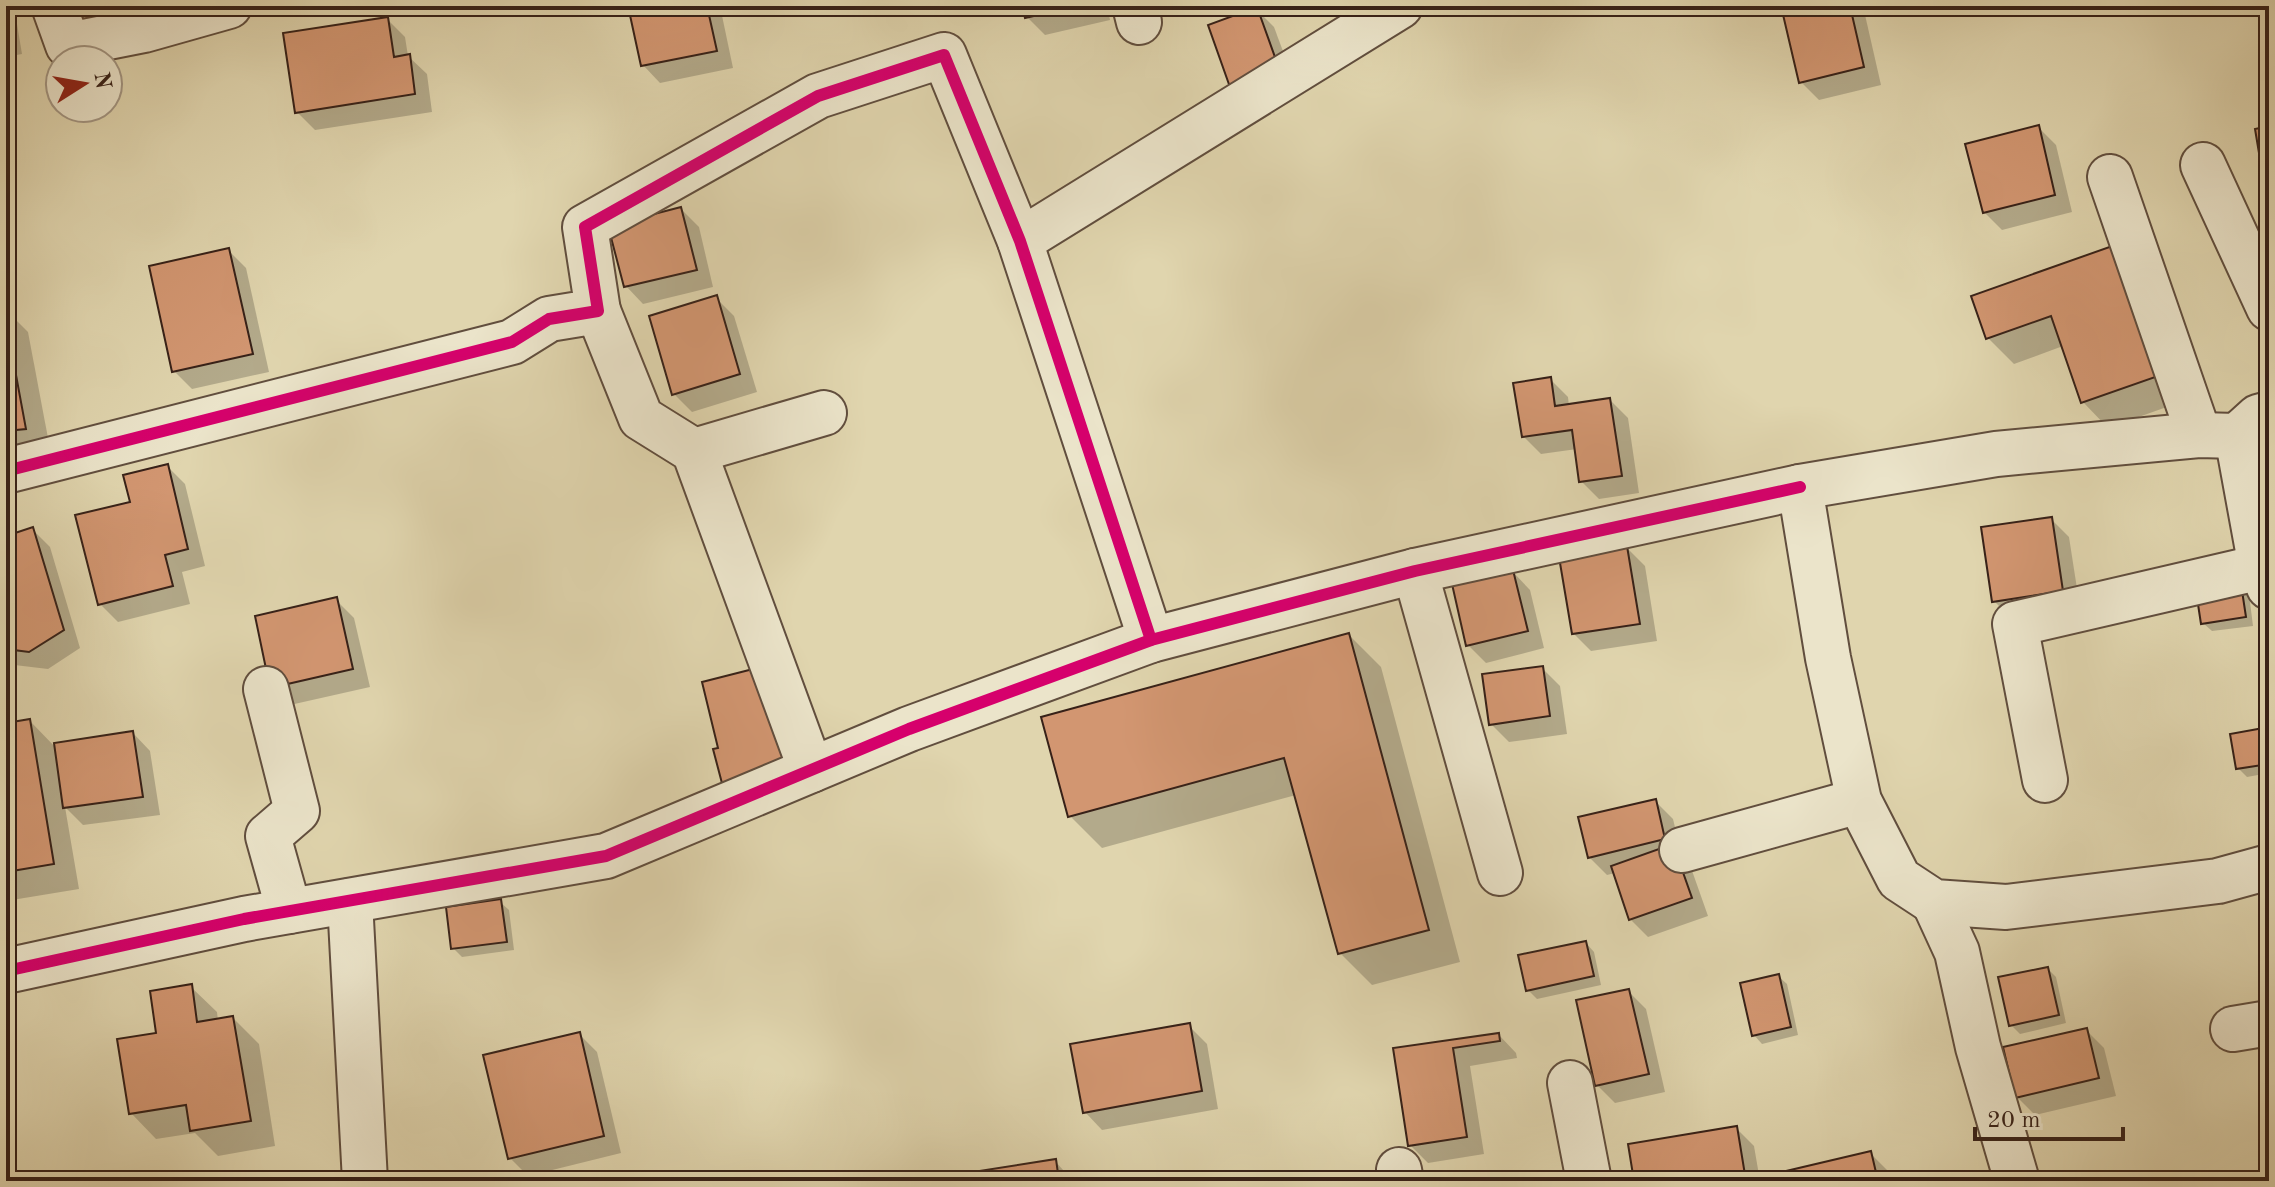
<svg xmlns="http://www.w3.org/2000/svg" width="2275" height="1187" font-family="'Old Standard TT',serif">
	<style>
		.shadow { fill: #0003 }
		.building { fill: #d29671; stroke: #372118; stroke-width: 2 }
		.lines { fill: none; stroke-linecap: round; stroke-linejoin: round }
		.minor-casing { stroke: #614e3e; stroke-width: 48 }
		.minor { stroke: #ebe4ca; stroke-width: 44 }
		.cycleway-casing { stroke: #ebe4ca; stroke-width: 17 }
		.cycleway { stroke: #d6006c; stroke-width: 12 }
	</style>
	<rect width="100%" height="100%" fill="#e0d5ae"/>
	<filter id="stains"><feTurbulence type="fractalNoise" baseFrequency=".0025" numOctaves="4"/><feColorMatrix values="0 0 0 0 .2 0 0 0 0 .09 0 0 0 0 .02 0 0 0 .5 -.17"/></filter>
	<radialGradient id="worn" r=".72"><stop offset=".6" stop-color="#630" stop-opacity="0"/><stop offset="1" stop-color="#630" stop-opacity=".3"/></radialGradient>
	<g class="shadow">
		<polygon points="6,6 14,6 22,54 6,57"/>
		<polygon points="87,6 197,6 107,32 89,14"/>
		<polygon points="630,6 720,6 733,68 660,83 643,65"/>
		<polygon points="1025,6 1107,6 1110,20 1045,35 1027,17"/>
		<polygon points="1783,6 1863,6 1881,85 1819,100 1801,82"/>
		<polygon points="1256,9 1274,27 1297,89 1210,26"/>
		<polygon points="387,19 405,37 408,56 427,74 432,112 315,130 297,112"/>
		<polygon points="2038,127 2056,145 2072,212 2002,230 1984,212"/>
		<polygon points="681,209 699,227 713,287 643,304 626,286"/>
		<polygon points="2118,246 2189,399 2108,428 2083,402 2063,346 2014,364 1988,338"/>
		<polygon points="228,250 246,268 269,372 192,389 174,371"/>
		<polygon points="716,298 734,316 757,392 692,412 674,394"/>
		<polygon points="6,310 28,332 51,454 6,458"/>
		<polygon points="1550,379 1568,397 1569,406 1610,400 1628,418 1639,493 1599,499 1581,481 1577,449 1541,454 1523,436"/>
		<polygon points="167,466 185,484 205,566 182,572 190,604 118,622 100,604 133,503"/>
		<polygon points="2051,519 2069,537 2080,608 2012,619 1994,601"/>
		<polygon points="32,529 50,547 80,648 48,669 6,664 6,534 7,537"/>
		<polygon points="1627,548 1645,566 1657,641 1591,651 1573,633"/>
		<polygon points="1513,572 1530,590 1544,648 1486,663 1468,645"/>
		<polygon points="2240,586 2249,594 2253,626 2212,631 2203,623"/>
		<polygon points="336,600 354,618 370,687 290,705 257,617"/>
		<polygon points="1349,635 1381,667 1460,962 1372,985 1340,953 1296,795 1102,848 1070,816"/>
		<polygon points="1542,668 1560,686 1567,734 1509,742 1491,724"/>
		<polygon points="30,721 57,749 133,733 150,751 160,815 83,825 65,807 79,889 6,901 6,725"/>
		<polygon points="2269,729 2269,773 2247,777 2238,768"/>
		<polygon points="1655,801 1673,819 1682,856 1690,865 1708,916 1648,937 1630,919 1615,873 1607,875 1589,857"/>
		<polygon points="500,902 509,910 514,950 462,957 453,948"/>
		<polygon points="1586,943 1594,952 1601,985 1537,999 1528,990"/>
		<polygon points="2048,969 2056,977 2066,1023 2020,1034 2011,1025"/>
		<polygon points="1778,976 1787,984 1798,1035 1762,1044 1754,1035"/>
		<polygon points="191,987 217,1012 218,1021 233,1018 259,1044 275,1146 218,1156 195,1133 156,1139 131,1113 158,1034"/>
		<polygon points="1628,991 1646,1009 1665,1092 1615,1103 1597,1085"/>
		<polygon points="1189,1026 1207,1044 1218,1109 1102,1130 1085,1112"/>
		<polygon points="2086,1030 2104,1048 2116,1096 2035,1115 2017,1097"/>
		<polygon points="579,1034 597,1052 621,1153 528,1176 510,1158"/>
		<polygon points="1499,1035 1516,1053 1517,1058 1470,1066 1484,1154 1428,1163 1410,1145 1396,1050"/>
		<polygon points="1736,1128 1754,1146 1760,1181 1636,1181"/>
		<polygon points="1870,1153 1888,1171 1890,1181 1791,1181"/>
		<polygon points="1055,1161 1073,1181 983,1181"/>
	</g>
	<g class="building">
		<polygon points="85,6 129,6 87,15"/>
		<polygon points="628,6 707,6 717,51 641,66"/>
		<polygon points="1022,6 1077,6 1025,18"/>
		<polygon points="1781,6 1850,6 1864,67 1799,83"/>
		<polygon points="1257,7 1280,71 1231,90 1208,25"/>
		<polygon points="388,17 394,57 410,54 415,94 295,113 283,33"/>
		<polygon points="2039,125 2055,195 1983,213 1965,144"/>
		<polygon points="2269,126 2269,188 2265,189 2255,129"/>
		<polygon points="681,207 697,270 624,287 608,226"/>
		<polygon points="2118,244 2164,374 2081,403 2051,316 1986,339 1971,296"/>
		<polygon points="229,248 253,354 172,372 149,266"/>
		<polygon points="717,295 740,374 672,395 649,316"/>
		<polygon points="6,321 26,429 6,431"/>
		<polygon points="1551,377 1555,406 1610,398 1622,476 1579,482 1572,430 1522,437 1513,383"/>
		<polygon points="168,464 188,549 165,555 173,586 98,605 75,515 130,502 123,475"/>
		<polygon points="2052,517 2063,591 1992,602 1981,527"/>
		<polygon points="33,527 64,630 29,652 6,649 6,536"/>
		<polygon points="1627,546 1640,624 1572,634 1559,557"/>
		<polygon points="1513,570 1528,631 1466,646 1452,584"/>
		<polygon points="2241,584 2246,617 2201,624 2196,591"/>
		<polygon points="337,597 353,669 270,688 255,616"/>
		<polygon points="1349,633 1429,930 1338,954 1284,758 1068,817 1041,717"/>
		<polygon points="1543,666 1550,716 1489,725 1482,674"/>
		<polygon points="761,667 786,771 723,787 713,749 718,748 702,682"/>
		<polygon points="30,719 54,864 6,872 6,723"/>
		<polygon points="2269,727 2269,764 2236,769 2230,734"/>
		<polygon points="133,731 143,797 63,808 54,743"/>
		<polygon points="1656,799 1665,839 1588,858 1578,817"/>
		<polygon points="1673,844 1692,898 1629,920 1611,866"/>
		<polygon points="501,899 507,942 451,949 446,907"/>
		<polygon points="1586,941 1594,976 1526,991 1518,955"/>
		<polygon points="2048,967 2059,1015 2009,1026 1998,977"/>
		<polygon points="1779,974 1791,1027 1752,1036 1740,983"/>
		<polygon points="192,984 197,1022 233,1016 251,1121 190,1131 186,1105 129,1114 117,1039 156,1033 150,991"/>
		<polygon points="1629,989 1649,1074 1595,1086 1576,1000"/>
		<polygon points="1190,1023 1202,1091 1083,1113 1070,1044"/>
		<polygon points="2087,1028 2099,1078 2015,1098 2003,1047"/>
		<polygon points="580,1032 604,1136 508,1159 483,1055"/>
		<polygon points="1499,1033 1500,1041 1453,1048 1467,1137 1408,1146 1393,1048"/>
		<polygon points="1737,1126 1746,1181 1634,1181 1628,1144"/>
		<polygon points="1871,1151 1878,1181 1789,1181 1786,1171"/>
		<polygon points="1056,1159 1059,1181 981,1181 979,1171"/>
		<polygon points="171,1173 172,1181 129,1181 129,1179"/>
	</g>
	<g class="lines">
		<g class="minor-casing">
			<g id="minor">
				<polyline points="54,6 68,45 144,30 229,6"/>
				<polyline points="1135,6 1139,22"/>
				<polyline points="2203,165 2269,308"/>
				<polyline points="2110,177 2199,435"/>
				<polyline points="1020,241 1400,6"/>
				<polyline points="598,311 641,418 694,451 811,770"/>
				<polyline points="2269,414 2258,417 2237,436 2261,567 2269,587"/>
				<polyline points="2237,436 2199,435 1996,454 1800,487 1828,658 1859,801 1899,879 1934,902 2006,907 2218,881 2269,867"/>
				<polyline points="694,451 824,413"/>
				<polyline points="6,471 512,342 549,319 598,311 585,227 818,96 944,55 1020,241 1151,640"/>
				<polyline points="1415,571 1500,873"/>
				<polyline points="266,689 297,811 268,836 289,911"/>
				<polyline points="2045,780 2015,624 2261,567"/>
				<polyline points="1682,850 1859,801"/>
				<polyline points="350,901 365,1181"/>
				<polyline points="1934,902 1957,952 1978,1047 2017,1181"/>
				<polyline points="6,971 244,919 606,856 909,729 1151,640 1415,571 1800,487"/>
				<polyline points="2233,1029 2269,1023"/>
				<polyline points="1570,1083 1589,1181"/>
				<polyline points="1399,1170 1401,1181"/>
			</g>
		</g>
		<use href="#minor" class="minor"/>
		<g class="cycleway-casing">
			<g id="cycleway">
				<polyline points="6,471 512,342 549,319 598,311 585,227 818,96 944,55 1020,241 1151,640"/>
				<polyline points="6,971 244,919 606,856 909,729 1151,640 1415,571 1800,487"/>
			</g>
		</g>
		<use href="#cycleway" class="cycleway"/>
	</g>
	<rect width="2275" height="1187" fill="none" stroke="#e0d5ae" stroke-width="32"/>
	<rect x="8" y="8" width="2259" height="1171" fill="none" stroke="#372118" stroke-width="4"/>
	<rect x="16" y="16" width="2243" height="1155" fill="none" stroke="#372118" stroke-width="2"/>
	<g transform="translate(84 84) rotate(79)"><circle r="38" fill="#ebe4ca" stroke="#a39683" stroke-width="2"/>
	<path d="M0-6L14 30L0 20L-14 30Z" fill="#8f2418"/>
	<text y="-12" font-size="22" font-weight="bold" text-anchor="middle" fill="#372118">N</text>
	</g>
	<path d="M1975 1127v12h148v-12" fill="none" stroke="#372118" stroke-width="4"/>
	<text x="1987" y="1127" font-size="24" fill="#372118" stroke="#ebe4ca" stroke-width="6" paint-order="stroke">20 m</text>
	<rect width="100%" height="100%" filter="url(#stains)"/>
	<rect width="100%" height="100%" fill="url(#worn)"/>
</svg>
